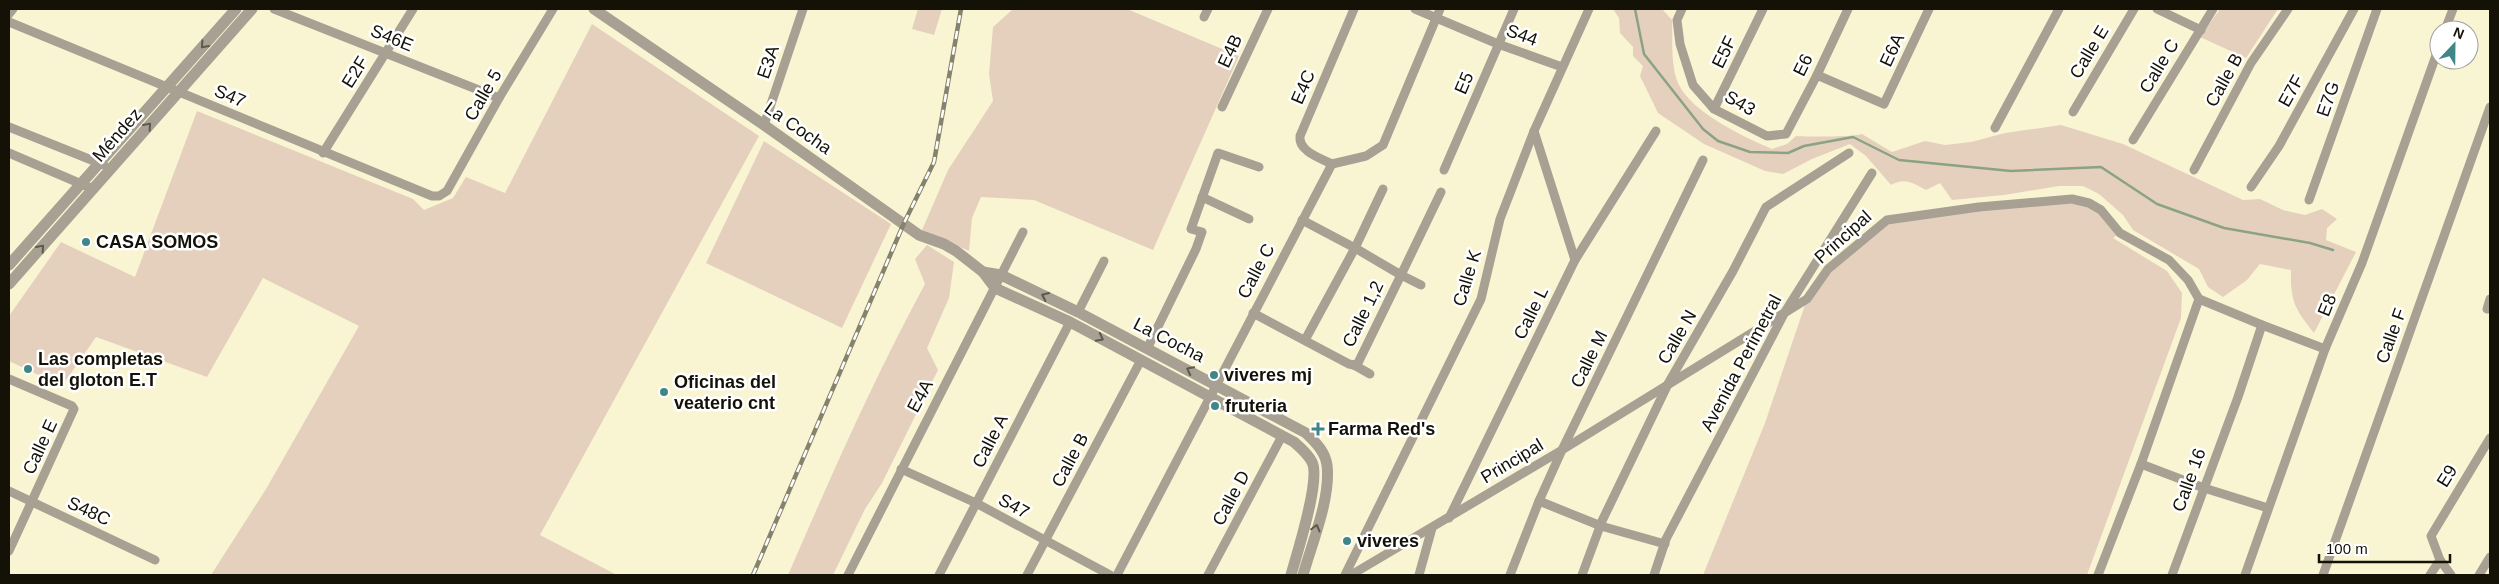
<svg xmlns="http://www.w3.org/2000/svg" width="2499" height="584" font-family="Arial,sans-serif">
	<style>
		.green { fill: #e5d0be }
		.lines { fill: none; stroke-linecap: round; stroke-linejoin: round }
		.stream { stroke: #8ba284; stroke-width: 2.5 }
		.minor { stroke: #a7a093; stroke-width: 9 }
		.tertiary { stroke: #a7a093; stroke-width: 11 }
		.rail-casing { stroke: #86836c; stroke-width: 4.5 }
		.rail { stroke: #fff; stroke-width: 2.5; stroke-dasharray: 8; stroke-linecap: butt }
		.oneway { stroke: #5e594d }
		.poi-dot { fill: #3f8786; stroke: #fff; stroke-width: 2 }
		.labels { text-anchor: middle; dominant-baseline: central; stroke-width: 5; stroke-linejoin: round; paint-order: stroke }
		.street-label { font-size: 18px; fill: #141207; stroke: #fff }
		.poi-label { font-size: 18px; font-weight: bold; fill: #141207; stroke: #fff; text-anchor: start }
	</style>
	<rect width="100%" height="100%" fill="#f9f5d3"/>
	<g class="green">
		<polygon points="918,9 942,9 934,35 912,29"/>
		<polygon points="1013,9 1127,9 1239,56 1153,250 1034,200 981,197 972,218 969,251 922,230 948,170 993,101 989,74 993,27"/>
		<path d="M1613,9H1662L1672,20C1673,39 1670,67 1679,85C1693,113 1744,137 1772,149L1787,144L1796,136C1809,137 1851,137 1862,134L1892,152L1925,141L1945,145L1971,142L2005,133L2061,125L2123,144L2243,200L2260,199L2283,210L2305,215L2322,209L2337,219L2327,228L2326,240L2356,252L2314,333C2295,309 2290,301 2291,270L2260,264L2247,280L2223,297L2208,287L2199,269L2133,230L2123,215L2099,194L2083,186H2059L2004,195L1952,200L1940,183L1926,190C1913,183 1905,177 1891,185L1866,156L1850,144L1812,159L1783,174L1765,171L1704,144L1658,113L1640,76L1643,66L1633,56V47L1620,33L1619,18Z"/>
		<polygon points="2220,9 2278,9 2246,58 2200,37"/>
		<polygon points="592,24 759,136 540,535 617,575 211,575 266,489 359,326 263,278 207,377 96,337 62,386 9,361 9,316 61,242 135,277 197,111 413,199 424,210 453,198 466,177 505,193"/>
		<polygon points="764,141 891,224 842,328 706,263"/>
		<polygon points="2089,203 2120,233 2113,238 2167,271 2182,293 2181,318 2087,575 1703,575 1765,423 1807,299 1828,269 1887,220 1979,207"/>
		<path d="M927,245L954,262L949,298L927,348L938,370L882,483L865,509L833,575H788C831,476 874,378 925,284L915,259Z"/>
	</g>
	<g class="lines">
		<polyline class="stream" points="1635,9 1644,54 1703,129 1718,141 1750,152 1788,153 1804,146 1853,137 1899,160 2011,171 2101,167 2157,204 2224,228 2310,243 2333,250"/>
		<g class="minor">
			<polyline points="274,9 499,98"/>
			<polyline points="1415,9 1498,44 1562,67"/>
			<polyline points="1682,9 1677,20 1680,44 1693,85 1714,109 1767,136 1786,134 1817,75 1848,9"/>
			<polyline points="2157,9 2201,30"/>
			<polyline points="9,14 13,9"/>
			<polyline points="1204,17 1208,9"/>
			<polyline points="9,22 432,196 439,196 447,191 499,98 553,9"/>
			<polyline points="2445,30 2453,9"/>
			<polyline points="1817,75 1884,104 1929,9"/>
			<polyline points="1222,107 1268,9"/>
			<polyline points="1714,109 1763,9"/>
			<polyline points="2073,112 2134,9"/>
			<polyline points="764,125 803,9"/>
			<polyline points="9,127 104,165"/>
			<polyline points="1995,128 2059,9"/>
			<polyline points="1534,131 1575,260"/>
			<polyline points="2133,140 2213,9"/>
			<polyline points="9,153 93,189"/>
			<polyline points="323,153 413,9"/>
			<path d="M1332,164C1320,158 1298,151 1300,136L1354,9"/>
			<polyline points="1444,170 1514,9"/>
			<polyline points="2194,170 2251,63 2288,9"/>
			<polyline points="2251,187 2279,146 2354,9"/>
			<polyline points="1202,197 1249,219"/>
			<polyline points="2309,200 2377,9"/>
			<polyline points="1421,285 1401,275 1441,192"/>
			<polyline points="2199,299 2262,325"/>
			<polyline points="2487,309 2490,299"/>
			<polyline points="1078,312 1104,261"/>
			<polyline points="1253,313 1349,364 1354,365 1358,363 1401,275 1355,248 1302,220"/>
			<polyline points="1305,340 1355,248 1383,189"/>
			<polyline points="1147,349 1196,249 1202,232 1191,229 1218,153 1259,167"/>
			<polyline points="1354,365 1370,374"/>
			<polyline points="9,379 72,406 74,409 9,551"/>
			<polyline points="2141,464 2204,488 2268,508"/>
			<polyline points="901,469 976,503 1110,575"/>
			<polyline points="9,491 155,560"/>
			<polyline points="1539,501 1601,526 1665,544"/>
			<polyline points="1449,518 1575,260 1656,131"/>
			<polyline points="848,575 1023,232"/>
			<polyline points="939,575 1070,322"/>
			<polyline points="1027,575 1141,360"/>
			<polyline points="1117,575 1332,164 1366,156 1383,145 1440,9"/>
			<polyline points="1208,575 1282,436"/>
			<polyline points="1345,575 1481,299 1500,219 1534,131 1589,9"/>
			<polyline points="1351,575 1562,450 1807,299 1828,269 1887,220 1979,207 2072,199 2089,203 2101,210 2120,233 2169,260 2188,280 2199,299 2141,464 2098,575"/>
			<polyline points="1419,575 1432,528"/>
			<polyline points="1510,575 1539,501 1562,450 1703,160"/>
			<polyline points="1582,575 1602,521 1669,382 1733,271 1766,207 1849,153"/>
			<polyline points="1654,575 1666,539 1785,312 1872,173"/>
			<polyline points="2172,575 2238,397 2262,325 2325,349"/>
			<polyline points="2245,575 2325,349 2362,263 2439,47"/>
			<polyline points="2323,575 2490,107"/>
			<polyline points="2430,575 2440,560"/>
			<polyline points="2451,575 2440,560 2431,536 2490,438"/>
			<polyline points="2479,575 2490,557"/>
		</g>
		<g class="tertiary">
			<path d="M594,9L764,125L919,235L944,244L956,251L983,272L995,288L1070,322L1294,442C1301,448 1308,454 1312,462C1321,480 1297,553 1291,575"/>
			<polyline points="9,265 236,9"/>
			<path d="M983,272L1001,275L1078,312L1306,433C1315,442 1325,451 1327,465C1331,498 1312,543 1303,575"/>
			<polyline points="9,284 252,9"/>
		</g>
		<g class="rail-casing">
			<polyline id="rail" points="753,575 904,223 934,162 961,9"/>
		</g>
		<use href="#rail" class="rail"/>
	</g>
	<defs><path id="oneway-chevron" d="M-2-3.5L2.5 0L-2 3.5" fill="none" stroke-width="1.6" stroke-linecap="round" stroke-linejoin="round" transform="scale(1.25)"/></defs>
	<g class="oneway">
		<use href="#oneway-chevron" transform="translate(204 45) rotate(132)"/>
		<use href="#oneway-chevron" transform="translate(148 126) rotate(-49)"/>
		<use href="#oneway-chevron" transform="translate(41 248) rotate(-49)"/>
		<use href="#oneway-chevron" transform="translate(1045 296) rotate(-155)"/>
		<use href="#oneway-chevron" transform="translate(1100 338) rotate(27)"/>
		<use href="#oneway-chevron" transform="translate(1190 370) rotate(-153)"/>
		<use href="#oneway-chevron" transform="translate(1316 528) rotate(-75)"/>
	</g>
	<g class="poi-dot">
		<circle cx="86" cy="242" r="5"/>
		<circle cx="28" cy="369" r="5"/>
		<circle cx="1214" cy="375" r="5"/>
		<circle cx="664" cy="392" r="5"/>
		<circle cx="1215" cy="406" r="5"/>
		<path d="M1315.5 421.5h5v5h5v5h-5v5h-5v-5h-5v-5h5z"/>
		<circle cx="1347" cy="541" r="5"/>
	</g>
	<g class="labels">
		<g class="street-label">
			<text transform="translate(1522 35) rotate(20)">S44</text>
			<text transform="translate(392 38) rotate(22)">S46E</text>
			<text transform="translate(1892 50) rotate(-65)">E6A</text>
			<text transform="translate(1230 51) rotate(-65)">E4B</text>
			<text transform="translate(1724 52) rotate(-64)">E5F</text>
			<text transform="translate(2089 52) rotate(-59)">Calle E</text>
			<text transform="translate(768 62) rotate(-71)">E3A</text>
			<text transform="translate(1803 65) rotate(-64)">E6</text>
			<text transform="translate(2159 66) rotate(-59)">Calle C</text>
			<text transform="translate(355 72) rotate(-58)">E2F</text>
			<text transform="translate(2224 80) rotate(-61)">Calle B</text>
			<text transform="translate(1464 83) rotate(-67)">E5</text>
			<text transform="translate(1303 87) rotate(-67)">E4C</text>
			<text transform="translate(2291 91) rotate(-61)">E7F</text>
			<text transform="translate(483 95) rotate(-60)">Calle 5</text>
			<text transform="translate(230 96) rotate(23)">S47</text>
			<text transform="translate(2328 99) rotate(-71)">E7G</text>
			<text transform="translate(1740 103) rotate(30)">S43</text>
			<text transform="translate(798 128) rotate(35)">La Cocha</text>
			<text transform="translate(117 135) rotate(-49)">Méndez</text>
			<text transform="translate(1843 237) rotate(-42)">Principal</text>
			<text transform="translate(1256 271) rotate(-62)">Calle C</text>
			<text transform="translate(1467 278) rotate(-73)">Calle K</text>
			<text transform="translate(2327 305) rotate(-68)">E8</text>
			<text transform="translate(1531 313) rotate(-64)">Calle L</text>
			<text transform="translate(1363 314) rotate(-64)">Calle 1,2</text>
			<text transform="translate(2391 336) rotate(-70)">Calle F</text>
			<text transform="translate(1677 337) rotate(-60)">Calle N</text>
			<text transform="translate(1169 340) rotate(27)">La Cocha</text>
			<text transform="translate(1589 359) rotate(-64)">Calle M</text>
			<text transform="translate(1741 363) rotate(-62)">Avenida Perimetral</text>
			<text transform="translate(920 396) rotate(-62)">E4A</text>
			<text transform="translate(990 441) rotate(-63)">Calle A</text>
			<text transform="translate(40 447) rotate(-65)">Calle E</text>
			<text transform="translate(1070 460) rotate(-62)">Calle B</text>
			<text transform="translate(1512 461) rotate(-31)">Principal</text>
			<text transform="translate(2447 476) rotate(-58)">E9</text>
			<text transform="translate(2189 480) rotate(-70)">Calle 16</text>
			<text transform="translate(1231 498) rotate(-62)">Calle D</text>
			<text transform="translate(1014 506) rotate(29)">S47</text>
			<text transform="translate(89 511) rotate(25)">S48C</text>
		</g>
		<g class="poi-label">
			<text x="96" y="242">CASA SOMOS</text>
			<text x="38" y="359">Las completas<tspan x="38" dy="21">del gloton E.T</tspan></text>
			<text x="1224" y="375">viveres mj</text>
			<text x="674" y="382">Oficinas del<tspan x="674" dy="21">veaterio cnt</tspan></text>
			<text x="1225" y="406">fruteria</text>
			<text x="1328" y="429">Farma Red's</text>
			<text x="1357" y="541">viveres</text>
		</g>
	</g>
	<rect width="2499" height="584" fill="none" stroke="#141207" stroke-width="20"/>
	<g transform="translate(2454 45) rotate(22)"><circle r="24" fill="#ffffff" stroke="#a1a09c"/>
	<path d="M0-4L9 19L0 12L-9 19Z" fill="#3f8786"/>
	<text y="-8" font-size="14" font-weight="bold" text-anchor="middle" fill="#141207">N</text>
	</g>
	<path d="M2319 554v8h131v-8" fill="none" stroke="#141207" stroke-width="2.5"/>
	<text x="2326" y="554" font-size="15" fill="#141207" stroke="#ffffff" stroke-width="4" paint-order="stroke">100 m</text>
</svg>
